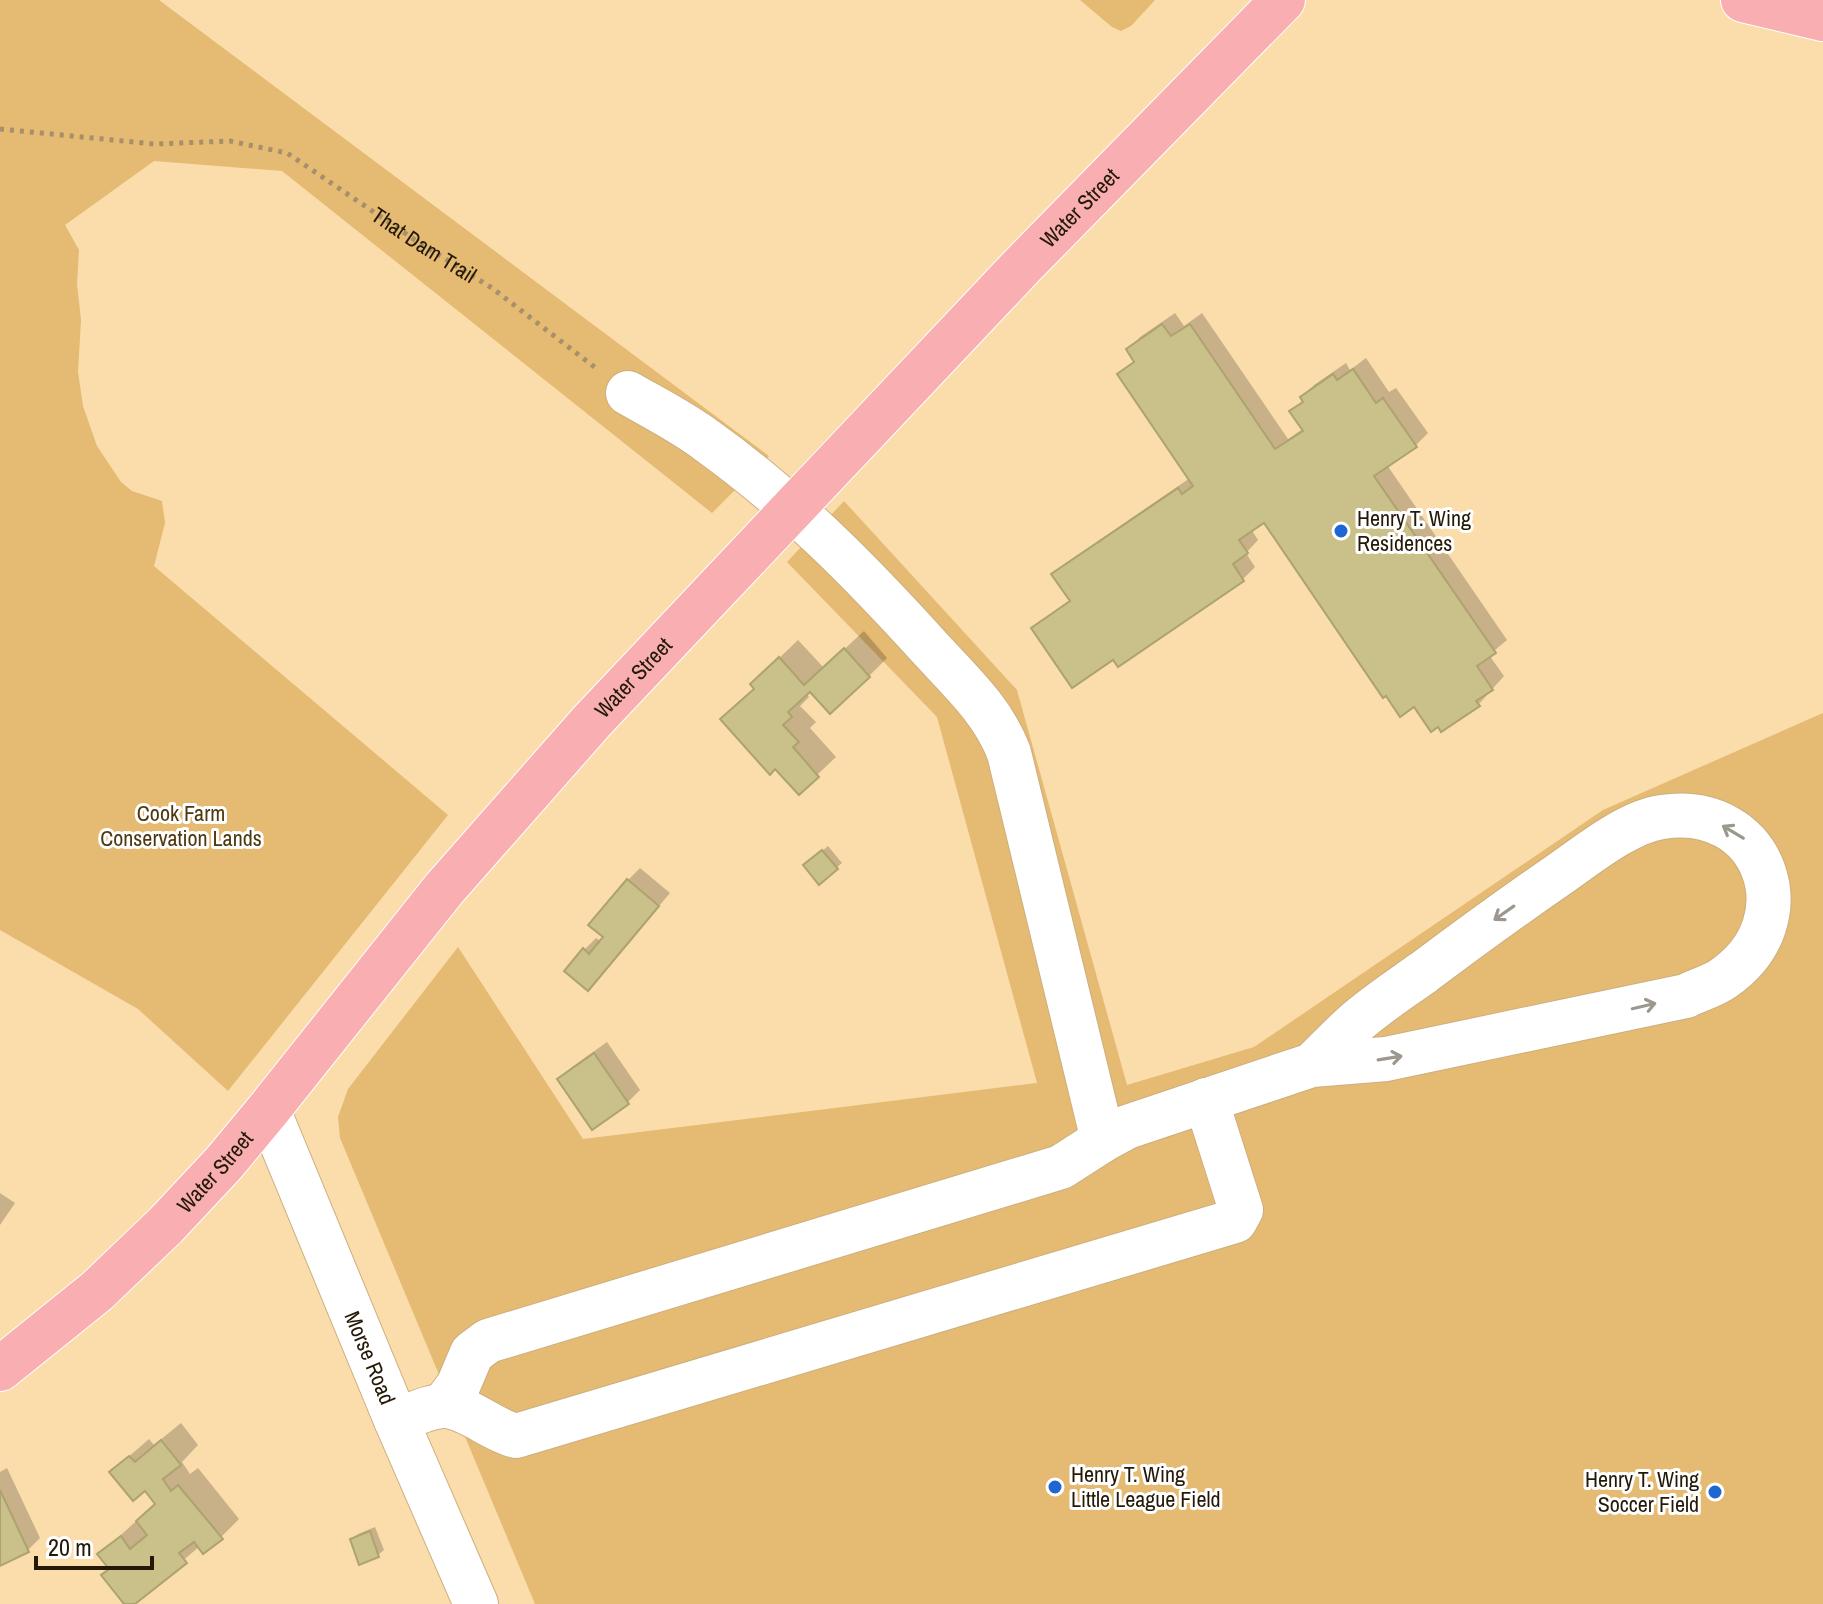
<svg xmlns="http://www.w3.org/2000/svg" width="1823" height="1604" font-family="'Archivo Narrow',sans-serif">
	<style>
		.green { fill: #e5ba73 }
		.shadow { fill: #0003 }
		.building { fill: #c9c08a; stroke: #aca36e; stroke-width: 2 }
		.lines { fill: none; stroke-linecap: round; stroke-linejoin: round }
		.minor-casing { stroke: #ccaf7f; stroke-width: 46 }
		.major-casing { stroke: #fff; stroke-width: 46 }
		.path { stroke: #a68f6a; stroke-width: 5; stroke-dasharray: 4 6; stroke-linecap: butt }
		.minor { stroke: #fff; stroke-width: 44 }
		.major { stroke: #f9afb2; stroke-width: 44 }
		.oneway { stroke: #9c988f }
		.poi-dot { fill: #2066d2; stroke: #fff; stroke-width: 3 }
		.labels { text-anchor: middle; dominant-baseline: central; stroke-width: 6; stroke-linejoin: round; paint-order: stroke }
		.street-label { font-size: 22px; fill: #241906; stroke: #fff }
		.poi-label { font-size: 22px; fill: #241906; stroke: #fff; text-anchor: start }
		.park-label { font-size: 22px; fill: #4d380f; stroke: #fff }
	</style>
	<rect width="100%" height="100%" fill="#fbdcab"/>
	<g class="green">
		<polygon points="0,0 159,0 769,456 712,513 282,171 154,161 65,225 79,250 77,284 81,320 78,372 83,406 97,446 121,482 132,491 162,501 165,523 154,566 448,815 228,1091 138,1009 0,930"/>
		<polygon points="1080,0 1155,0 1131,26 1121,31 1112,27"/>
		<polygon points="844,501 1017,690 1127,1085 1254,1047 1603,810 1823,713 1823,1604 535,1604 340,1138 338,1117 348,1089 458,947 583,1139 1037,1083 937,717 787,562"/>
	</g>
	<g class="shadow">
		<polygon points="1175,313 1184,326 1202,313 1288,439 1304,428 1292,411 1304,399 1302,397 1314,385 1346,363 1350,370 1366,358 1389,392 1396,388 1428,433 1416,445 1387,465 1507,640 1489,655 1504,676 1479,704 1442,729 1264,520 1251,529 1258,540 1246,553 1255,567 1243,579 1119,664 1114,657 1034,628 1071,599 1054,575 1066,563 1190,478 1120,374 1135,360 1128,349 1140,337"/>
		<polygon points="864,631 887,658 869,676 810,690 806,693 809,697 800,706 816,722 810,728 836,757 799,792 756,688 771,666 798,640 824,668"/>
		<polygon points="828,846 842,863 836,868 812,860"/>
		<polygon points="640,868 670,893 600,976 584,950 596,938 602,942 628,880"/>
		<polygon points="607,1042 640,1090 628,1102 560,1079 572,1067"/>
		<polygon points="0,1193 15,1203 0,1225"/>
		<polygon points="181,1423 198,1445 182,1462 190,1474 198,1468 239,1519 221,1537 200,1546 132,1604 127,1604 111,1568 100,1554 156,1503 145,1488 111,1472 149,1439 154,1445"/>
		<polygon points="7,1468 40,1538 28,1550 0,1563 0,1472"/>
		<polygon points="375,1527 384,1550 378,1555 352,1539 358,1534"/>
	</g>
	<g class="building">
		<polygon points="1162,324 1171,336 1190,324 1275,449 1303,431 1289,411 1303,402 1300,397 1333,374 1337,380 1353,369 1376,403 1383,398 1417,447 1374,476 1496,653 1477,666 1493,690 1476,701 1480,706 1441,732 1438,727 1431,732 1414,707 1400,717 1386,696 1383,698 1264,523 1239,540 1248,553 1233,564 1244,581 1118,667 1113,660 1072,688 1031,628 1070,601 1051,574 1178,488 1182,494 1193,486 1117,374 1134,362 1126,349"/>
		<polygon points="844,648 870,677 830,714 810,692 788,712 792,717 783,725 799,742 793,747 819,777 799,795 775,769 770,775 720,719 754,689 750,684 779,657 804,685"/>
		<polygon points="822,850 838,869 819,885 803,865"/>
		<polygon points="627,879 659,906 588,991 564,971 583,948 589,954 603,937 588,925"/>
		<polygon points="594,1053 629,1104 592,1130 557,1079"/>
		<polygon points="161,1440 181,1465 163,1479 171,1491 178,1485 223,1539 203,1554 194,1542 179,1553 187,1563 135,1604 124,1604 101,1575 109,1569 97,1554 121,1536 130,1549 147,1535 136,1521 155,1504 145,1491 133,1501 109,1472 129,1456 135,1462"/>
		<polygon points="0,1490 29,1552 0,1566"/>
		<polygon points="370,1531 379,1557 359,1565 350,1539"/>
	</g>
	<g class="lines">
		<g class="minor-casing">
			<g id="minor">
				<path d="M628,393C654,408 682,422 706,440C790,500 860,571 929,647C959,680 993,710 1009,753L1103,1140L1127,1127L1312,1065L1386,1059L1686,996C1698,990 1713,986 1724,978C1808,920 1765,801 1662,817C1627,822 1586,856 1557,876C1512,907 1468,939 1424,972C1403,987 1380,1002 1360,1019C1343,1033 1328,1050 1312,1065"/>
				<path id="s2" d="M268,1110L396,1420L476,1604"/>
				<polyline points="443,1406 458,1386 472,1353 488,1341 1061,1167 1103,1140"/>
				<path d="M396,1420C411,1416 431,1405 446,1406C471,1409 490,1429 516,1436L1235,1221L1241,1210L1206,1100"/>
			</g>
		</g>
		<g class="major-casing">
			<g id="major">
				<polyline points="1743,0 1823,19"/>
				<path id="s3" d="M0,1369L97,1291L166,1225L224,1163L268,1110L444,889L592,721L1022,266L1283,0"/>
			</g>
		</g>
		<path class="path" id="s1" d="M0,129L154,144L230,141L287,153L415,240L492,288L597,369"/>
		<use href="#minor" class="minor"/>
		<use href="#major" class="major"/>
	</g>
	<defs><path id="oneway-shaft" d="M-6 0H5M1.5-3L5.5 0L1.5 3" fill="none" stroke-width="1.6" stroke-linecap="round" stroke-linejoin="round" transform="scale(2)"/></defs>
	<g class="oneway">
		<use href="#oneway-shaft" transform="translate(1733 832) rotate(-149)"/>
		<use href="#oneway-shaft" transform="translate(1504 913) rotate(145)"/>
		<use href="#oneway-shaft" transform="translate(1644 1006) rotate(-13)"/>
		<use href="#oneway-shaft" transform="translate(1390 1058) rotate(-9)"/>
	</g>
	<g class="poi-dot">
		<circle cx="1341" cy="531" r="8"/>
		<circle cx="1055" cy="1487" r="8"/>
		<circle cx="1715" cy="1492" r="8"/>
	</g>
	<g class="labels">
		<g class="street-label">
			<text stroke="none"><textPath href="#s3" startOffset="1588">Water Street</textPath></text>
			<text stroke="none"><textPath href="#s1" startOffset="454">That Dam Trail</textPath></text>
			<text stroke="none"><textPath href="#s3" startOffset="940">Water Street</textPath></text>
			<text stroke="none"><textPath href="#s3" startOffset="292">Water Street</textPath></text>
			<text stroke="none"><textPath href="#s2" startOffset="268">Morse Road</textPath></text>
		</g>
		<g class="poi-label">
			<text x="1357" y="518">Henry T. Wing<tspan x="1357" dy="25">Residences</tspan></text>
			<text x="1071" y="1474">Henry T. Wing<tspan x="1071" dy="25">Little League Field</tspan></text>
			<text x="1699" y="1479" text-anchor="end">Henry T. Wing<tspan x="1699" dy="25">Soccer Field</tspan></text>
		</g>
		<g class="park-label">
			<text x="181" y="813">Cook Farm<tspan x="181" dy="25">Conservation Lands</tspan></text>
		</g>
	</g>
	<path d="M36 1556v12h116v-12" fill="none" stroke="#241906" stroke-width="4"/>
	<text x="48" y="1556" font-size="24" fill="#241906" stroke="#ffffff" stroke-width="6" paint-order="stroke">20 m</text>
</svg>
